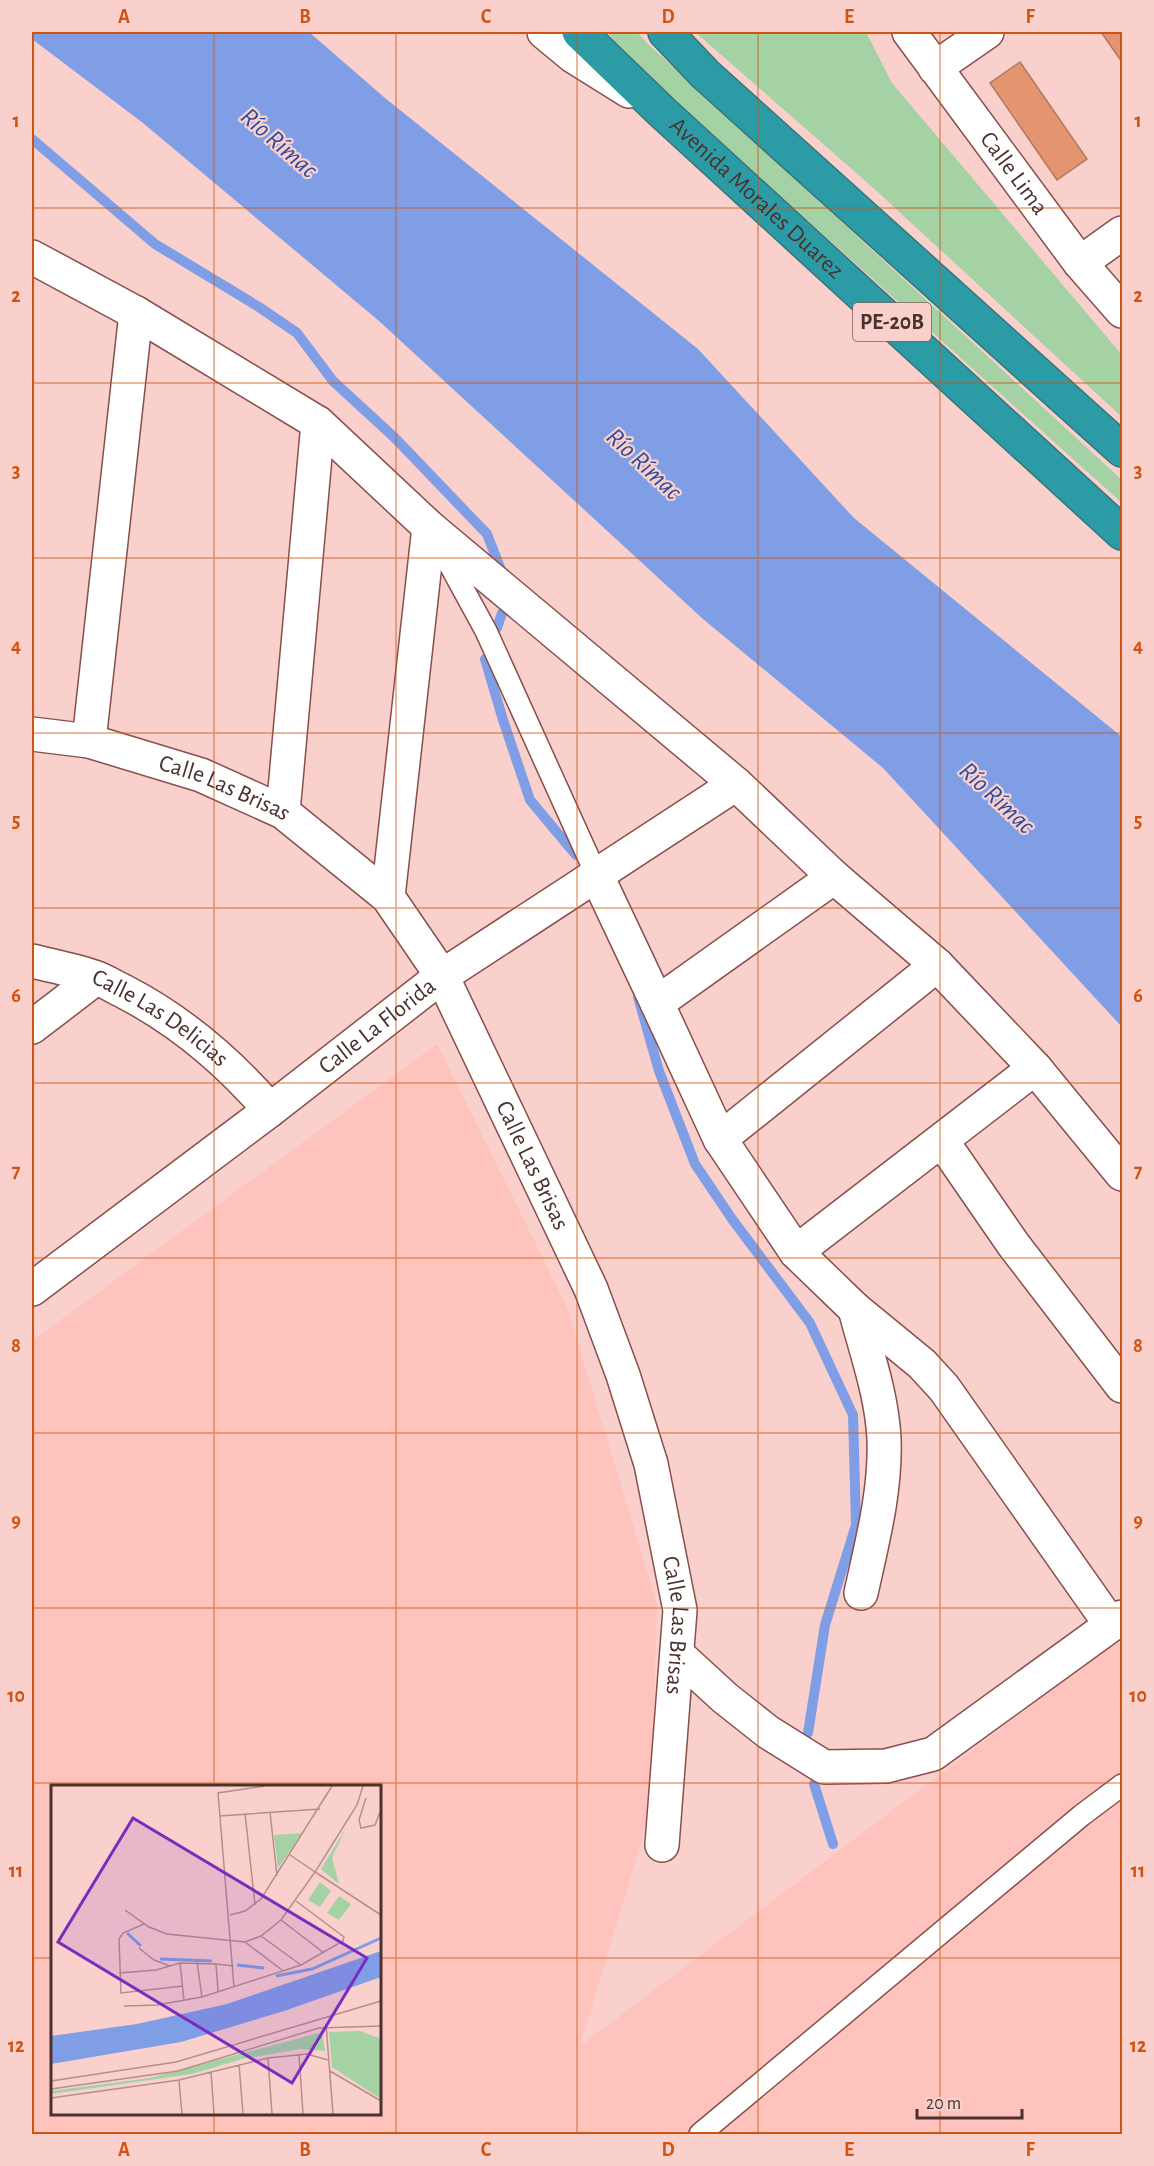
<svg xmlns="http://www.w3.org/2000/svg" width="1154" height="2166" font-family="'Alegreya Sans',sans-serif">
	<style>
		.built { fill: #ffc3bd; fill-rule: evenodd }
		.green { fill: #a4d2a5 }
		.water { fill: #7f9ee5 }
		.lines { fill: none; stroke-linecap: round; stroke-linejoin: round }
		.stream { stroke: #7f9ee5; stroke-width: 10 }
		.building { fill: #e4946f; stroke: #b07a61; stroke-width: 1.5 }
		.lane-casing { stroke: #884f4b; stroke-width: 24 }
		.street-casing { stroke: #884f4b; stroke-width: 36 }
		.secondary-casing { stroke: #884f4b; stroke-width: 36 }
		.highway-casing { stroke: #36767c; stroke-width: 36 }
		.lane { stroke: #fff; stroke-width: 21 }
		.street { stroke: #fff; stroke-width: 33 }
		.secondary { stroke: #fff; stroke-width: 33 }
		.highway { stroke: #2b9ba6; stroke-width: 33 }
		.grid { fill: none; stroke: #d05311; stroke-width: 1.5; stroke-opacity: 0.55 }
		.labels { text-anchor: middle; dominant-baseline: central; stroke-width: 4.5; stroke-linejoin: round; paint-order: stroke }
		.shield { fill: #f9d0cc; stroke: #7f615e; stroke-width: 1.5 }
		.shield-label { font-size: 22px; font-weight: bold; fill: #4b312f }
		.street-label { font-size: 24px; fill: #4b312f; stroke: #f9d0cc }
		.water-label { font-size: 26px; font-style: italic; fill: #2c4c9f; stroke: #f9d0cc }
		.inset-river { fill: none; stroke: #7f9ee5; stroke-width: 3 }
		.inset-road { fill: none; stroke: #b3908d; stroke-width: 1.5 }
		.view { fill: #7b2cbf; fill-opacity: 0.15; stroke: #7b2cbf; stroke-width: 3 }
		.inset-edge { fill: none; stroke: #4b312f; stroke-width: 3 }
		.neatline { fill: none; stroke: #d05311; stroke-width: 2 }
		.grid-label { font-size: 20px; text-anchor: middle; font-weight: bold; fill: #d05311 }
	</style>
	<rect width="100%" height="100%" fill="#f9d0cc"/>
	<path class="built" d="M437,1044L567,1307L657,1604L651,1809L580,2046L1105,1650L1122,1642V2134H32V1341ZM52,1786H380V2114H52Z"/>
	<g class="green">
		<polygon points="695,32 866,32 892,83 1122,355 1122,417 870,185"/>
		<polygon points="608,33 637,32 648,44 1122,480 1122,503 658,86 618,49"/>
	</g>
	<polygon class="water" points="32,32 309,32 385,98 698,349 854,518 1122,737 1122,1027 883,768 703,619 379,321 143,123 32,39"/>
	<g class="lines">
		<g class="stream">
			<polyline points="32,139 155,244 259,307 297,333 333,381 395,438 487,534 503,575"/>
			<polyline points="497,628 502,613"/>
			<polyline points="485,659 503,720 530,800 576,855"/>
			<polyline points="638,997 659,1071 695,1164 732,1219 810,1323 853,1415 856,1525 825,1625 808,1733"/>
			<polyline points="814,1784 833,1844"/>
		</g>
	</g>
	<g class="building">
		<polygon points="1101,32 1122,32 1122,62"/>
		<polygon points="1020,62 1087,159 1057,180 990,83"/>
	</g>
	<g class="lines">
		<g class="lane-casing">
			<g id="lane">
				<polyline points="438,543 486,631 596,874"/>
				<polyline points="700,2134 1082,1815 1122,1785"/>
			</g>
		</g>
		<g class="street-casing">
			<g id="street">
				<path id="s1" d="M909,32L1080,263L1122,311"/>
				<polyline points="935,68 987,32"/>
				<polyline points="32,257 136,313 318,423 429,527 736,784 834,877 937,965 1035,1068 1122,1174"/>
				<polyline points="1080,263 1122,233"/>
				<path id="s2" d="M32,734L89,741L201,775L283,812L388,897L442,976L591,1289L623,1375L651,1464L680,1610L662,1845"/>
				<polyline points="89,741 136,313"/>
				<polyline points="283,812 318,423"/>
				<polyline points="596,874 657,1003"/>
				<polyline points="834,877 657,1003 720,1139 796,1252 855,1309 922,1364 944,1388 1111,1625"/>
				<polyline points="388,897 429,527"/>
				<path id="s3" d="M32,961C52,966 74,970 94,977C104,980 114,987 123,991C181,1021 228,1061 270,1110"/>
				<polyline points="32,1027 96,978"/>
				<polyline points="720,1139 937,965"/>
				<polyline points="942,1141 1013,1244 1122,1386"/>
				<polyline points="796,1252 1035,1068"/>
				<path id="s4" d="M32,1289L270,1110L442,976L736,784"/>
				<path d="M855,1309C866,1351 882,1395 884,1439C886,1490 872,1543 861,1593"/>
				<polyline points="677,1654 725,1698 768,1732 824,1767 886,1766 933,1754 1122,1617"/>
			</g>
		</g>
		<g class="secondary-casing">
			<polyline id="secondary" points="544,32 573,56 629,91"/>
		</g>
		<g class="highway-casing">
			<g id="highway">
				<path id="s5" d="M579,32L661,111L1122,533"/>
				<polyline points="665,32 705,74 1122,450"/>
			</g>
		</g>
		<use href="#lane" class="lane"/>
		<use href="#street" class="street"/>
		<use href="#secondary" class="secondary"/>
		<use href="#highway" class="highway"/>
	</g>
	<path class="grid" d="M214,32V1786M396,32V2134M577,32V2134M758,32V2134M940,32V2134M32,208H1122M32,383H1122M32,558H1122M32,733H1122M32,908H1122M32,1083H1122M32,1258H1122M32,1433H1122M32,1608H1122M32,1783H1122M32,1958H52M380,1958H1122M214,2114V2134"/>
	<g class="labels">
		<rect class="shield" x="853" y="303" width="78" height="38" rx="4.5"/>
		<g class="shield-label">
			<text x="892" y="322">PE-20B</text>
		</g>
		<g class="street-label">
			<text stroke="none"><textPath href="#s1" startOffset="176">Calle Lima</textPath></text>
			<text stroke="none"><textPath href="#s5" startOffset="243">Avenida Morales Duarez</textPath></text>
			<text stroke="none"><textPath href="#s2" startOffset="201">Calle Las Brisas</textPath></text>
			<text stroke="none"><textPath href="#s3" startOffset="142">Calle Las Delicias</textPath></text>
			<text stroke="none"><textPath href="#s4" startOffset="434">Calle La Florida</textPath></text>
			<text stroke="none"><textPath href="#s2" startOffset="705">Calle Las Brisas</textPath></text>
			<text stroke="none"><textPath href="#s2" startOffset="1191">Calle Las Brisas</textPath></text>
		</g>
		<g class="water-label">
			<text transform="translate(279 143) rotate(41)">Río Rímac</text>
			<text transform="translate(644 464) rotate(43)">Río Rímac</text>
			<text transform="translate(997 798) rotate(43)">Río Rímac</text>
		</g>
	</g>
	<g transform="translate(51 1785)">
		<rect width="330" height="330" fill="#f9d0cc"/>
		<path d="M295,43L281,73L288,99L270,84ZM251,48L227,83L223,50ZM269,97L280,106L269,122L257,115ZM288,111L300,119L288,135L276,128ZM309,246L330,254V314L281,282L278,247ZM271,247L274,266L249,264L191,274L141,289L0,309V306L99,293Z" fill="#a4d2a5"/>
		<path d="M330,166V192L233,226L130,257L0,279V251L86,239L176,219Z" fill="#7f9ee5"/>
		<path class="inset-river" d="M76,148L90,161M109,174L161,176M186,180L213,183M225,191L261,184L330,153"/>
		<path class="inset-road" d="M312,1L306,20L264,87L330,130M315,13L308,35L310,43L324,40L329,27M219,27L226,91M194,28L204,120M168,31L269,24M74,125L98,142L116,149L194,157L210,151L230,135L264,87L239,70M179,130L194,126L210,114L281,1M230,135L273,168M93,139L72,148L68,154L70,208L132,201M210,151L250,180M194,157L231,185M88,163L103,175L119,181M146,177L151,212M129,178L133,216M165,179L183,181M68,188L105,185L129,178L165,179L167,206M183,202L167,8L214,1M73,221L106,220L151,212L250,180L292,156L293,152L245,116M275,239L282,329M248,270L252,329M217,273L221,329M188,279L192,329M279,286L330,316M160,287L163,329M128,295L131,329M0,296L125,277L330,216M0,304L127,286L268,243L330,241M0,313L128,295L217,273L256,269L277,275"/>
		<path class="view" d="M82,33L316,173L241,298L7,157Z"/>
		<rect width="330" height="330" class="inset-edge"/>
	</g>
	<rect width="1154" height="2166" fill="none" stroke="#f9d0cc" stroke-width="66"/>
	<path d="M917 2109v9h105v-9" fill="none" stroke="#4b312f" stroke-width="3"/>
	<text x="926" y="2109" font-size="18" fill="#4b312f" stroke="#f9d0cc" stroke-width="4.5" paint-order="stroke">20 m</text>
	<rect x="33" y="33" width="1088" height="2100" class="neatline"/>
	<g class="grid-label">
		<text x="124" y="23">A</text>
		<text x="305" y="23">B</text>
		<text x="486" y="23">C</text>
		<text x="668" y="23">D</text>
		<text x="849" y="23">E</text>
		<text x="1030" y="23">F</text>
		<text x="16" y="127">1</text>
		<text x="1138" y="127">1</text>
		<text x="16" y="302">2</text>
		<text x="1138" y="302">2</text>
		<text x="16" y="477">3</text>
		<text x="1138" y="477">3</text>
		<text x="16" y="652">4</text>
		<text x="1138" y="652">4</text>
		<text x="16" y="827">5</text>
		<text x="1138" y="827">5</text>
		<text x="16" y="1002">6</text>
		<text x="1138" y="1002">6</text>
		<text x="16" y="1177">7</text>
		<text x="1138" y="1177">7</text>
		<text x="16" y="1352">8</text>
		<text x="1138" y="1352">8</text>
		<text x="16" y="1527">9</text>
		<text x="1138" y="1527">9</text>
		<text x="16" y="1702">10</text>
		<text x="1138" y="1702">10</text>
		<text x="16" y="1877">11</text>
		<text x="1138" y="1877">11</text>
		<text x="16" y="2052">12</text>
		<text x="1138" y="2052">12</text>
		<text x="124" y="2156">A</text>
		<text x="305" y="2156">B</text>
		<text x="486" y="2156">C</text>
		<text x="668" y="2156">D</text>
		<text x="849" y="2156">E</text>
		<text x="1030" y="2156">F</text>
	</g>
</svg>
